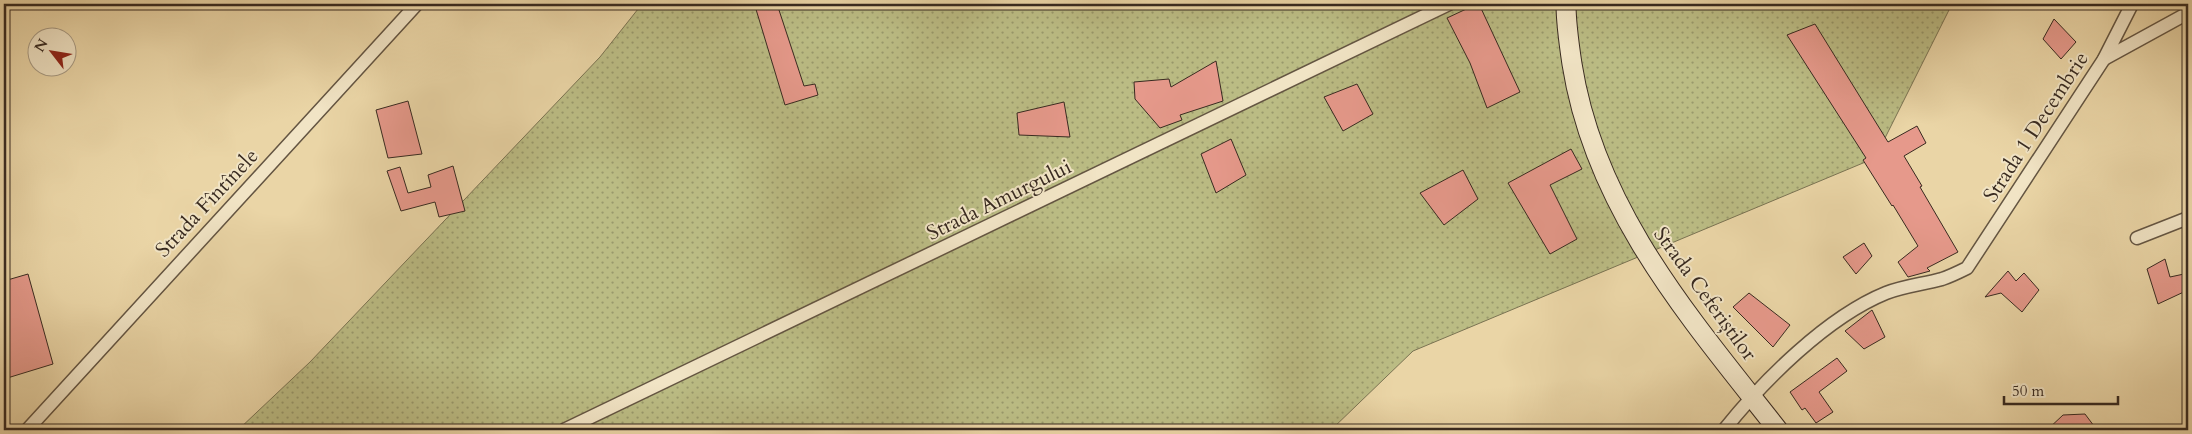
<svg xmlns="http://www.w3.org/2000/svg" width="2192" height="434" font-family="Cardo,serif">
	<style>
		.grass { fill: url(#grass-dots); stroke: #7a7352 }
		.building { fill: #e6998b; stroke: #382a20 }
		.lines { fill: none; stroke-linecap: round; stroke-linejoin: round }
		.street-casing { stroke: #645542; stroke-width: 15 }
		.secondary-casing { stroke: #382a20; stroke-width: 21 }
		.street { stroke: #f1e4c5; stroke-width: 12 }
		.secondary { stroke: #f1e4c5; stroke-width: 19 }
		.labels { text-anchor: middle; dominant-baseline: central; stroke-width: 4; stroke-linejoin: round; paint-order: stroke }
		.street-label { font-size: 21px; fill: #382a20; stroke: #f1e4c5 }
	</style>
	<defs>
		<pattern id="grass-dots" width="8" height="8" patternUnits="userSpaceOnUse" patternTransform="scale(1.25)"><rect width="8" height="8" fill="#bbbc84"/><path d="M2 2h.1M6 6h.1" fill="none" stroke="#99996c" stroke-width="1.8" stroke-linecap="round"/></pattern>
	</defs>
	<rect width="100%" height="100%" fill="#ead5a6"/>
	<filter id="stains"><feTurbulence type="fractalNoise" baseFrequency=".004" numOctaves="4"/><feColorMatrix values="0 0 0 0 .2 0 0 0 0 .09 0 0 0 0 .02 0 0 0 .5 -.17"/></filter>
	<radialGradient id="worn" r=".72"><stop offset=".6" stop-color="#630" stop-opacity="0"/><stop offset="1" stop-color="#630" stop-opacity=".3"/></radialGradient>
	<polygon class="grass" points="642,4 1952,4 1875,158 1413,351 1331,430 238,430 310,362 600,57"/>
	<g class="building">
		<polygon points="762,4 777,4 804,86 815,84 818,95 785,105 755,6"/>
		<polygon points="1477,4 1479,4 1520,92 1487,108 1470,63 1447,18"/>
		<polygon points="2054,19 2076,42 2061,59 2043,39"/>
		<polygon points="1815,24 1888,142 1917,126 1926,143 1904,156 1922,186 1920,187 1958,252 1927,268 1930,271 1908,277 1898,262 1918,246 1893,205 1892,206 1863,160 1866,158 1787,35"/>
		<polygon points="1216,61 1223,101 1180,115 1182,120 1160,128 1135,99 1134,82 1169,79 1171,87"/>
		<polygon points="1357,84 1373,114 1343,131 1324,97"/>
		<polygon points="408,101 422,154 388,158 376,110"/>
		<polygon points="1064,102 1070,137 1019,135 1017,113"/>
		<polygon points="1231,139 1246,175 1216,193 1201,154"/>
		<polygon points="1571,149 1582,169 1550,185 1577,239 1550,254 1508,183"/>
		<polygon points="453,166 465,211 439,217 435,202 401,211 387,171 400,167 408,193 431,187 428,175"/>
		<polygon points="1463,170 1478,199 1444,225 1420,193"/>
		<polygon points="1864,243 1872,256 1856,274 1843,257"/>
		<polygon points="2165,259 2170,277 2184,274 2188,290 2158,304 2147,269"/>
		<polygon points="2008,271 2016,281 2024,273 2039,290 2022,312 2001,293 1985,297"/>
		<polygon points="28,274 53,364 4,379 4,281"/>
		<polygon points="1749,293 1790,325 1773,347 1733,307"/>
		<polygon points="1872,310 1885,337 1864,349 1845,331"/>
		<polygon points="1837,358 1847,371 1819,392 1833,412 1816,423 1805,408 1802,410 1790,392"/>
		<polygon points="2085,414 2097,430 2047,430 2063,415"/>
	</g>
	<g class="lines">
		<g class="street-casing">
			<g id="street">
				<polyline points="2104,59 2188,13"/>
				<polyline points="2137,238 2188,218"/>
				<polyline points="27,430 417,4"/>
				<polyline points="564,430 1449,4"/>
				<path d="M1724,430C1763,381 1827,317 1886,293C1904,286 1924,284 1942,279C1951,276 1959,272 1967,268L2104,59L2132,4"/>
			</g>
		</g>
		<g class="secondary-casing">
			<path id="secondary" d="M1566,4C1566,24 1569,44 1572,64C1595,210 1690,318 1778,430"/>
		</g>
		<use href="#street" class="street"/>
		<use href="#secondary" class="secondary"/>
	</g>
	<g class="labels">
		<g class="street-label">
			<text transform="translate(2036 127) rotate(-57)">Strada 1 Decembrie</text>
			<text transform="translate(999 200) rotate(-26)">Strada Amurgului</text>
			<text transform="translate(207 203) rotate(-47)">Strada Fîntînele</text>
			<text transform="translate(1705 294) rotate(54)">Strada Ceferiștilor</text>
		</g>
	</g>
	<rect width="2192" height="434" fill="none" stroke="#ead5a6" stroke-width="20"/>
	<rect x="5" y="5" width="2182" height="424" fill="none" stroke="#382a20" stroke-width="2.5"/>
	<rect x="10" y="10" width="2172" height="414" fill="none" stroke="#382a20"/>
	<g transform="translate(52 52) rotate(301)"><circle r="24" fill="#f1e4c5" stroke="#a79a83"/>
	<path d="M0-4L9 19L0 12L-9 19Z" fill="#8f2418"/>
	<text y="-8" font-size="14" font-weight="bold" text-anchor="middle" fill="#382a20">N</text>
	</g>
	<path d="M2004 396v8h114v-8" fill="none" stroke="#382a20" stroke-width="2.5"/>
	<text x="2012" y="396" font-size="15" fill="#382a20" stroke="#f1e4c5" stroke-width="4" paint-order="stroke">50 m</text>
	<rect width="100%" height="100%" filter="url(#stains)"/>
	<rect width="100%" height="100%" fill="url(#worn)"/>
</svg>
